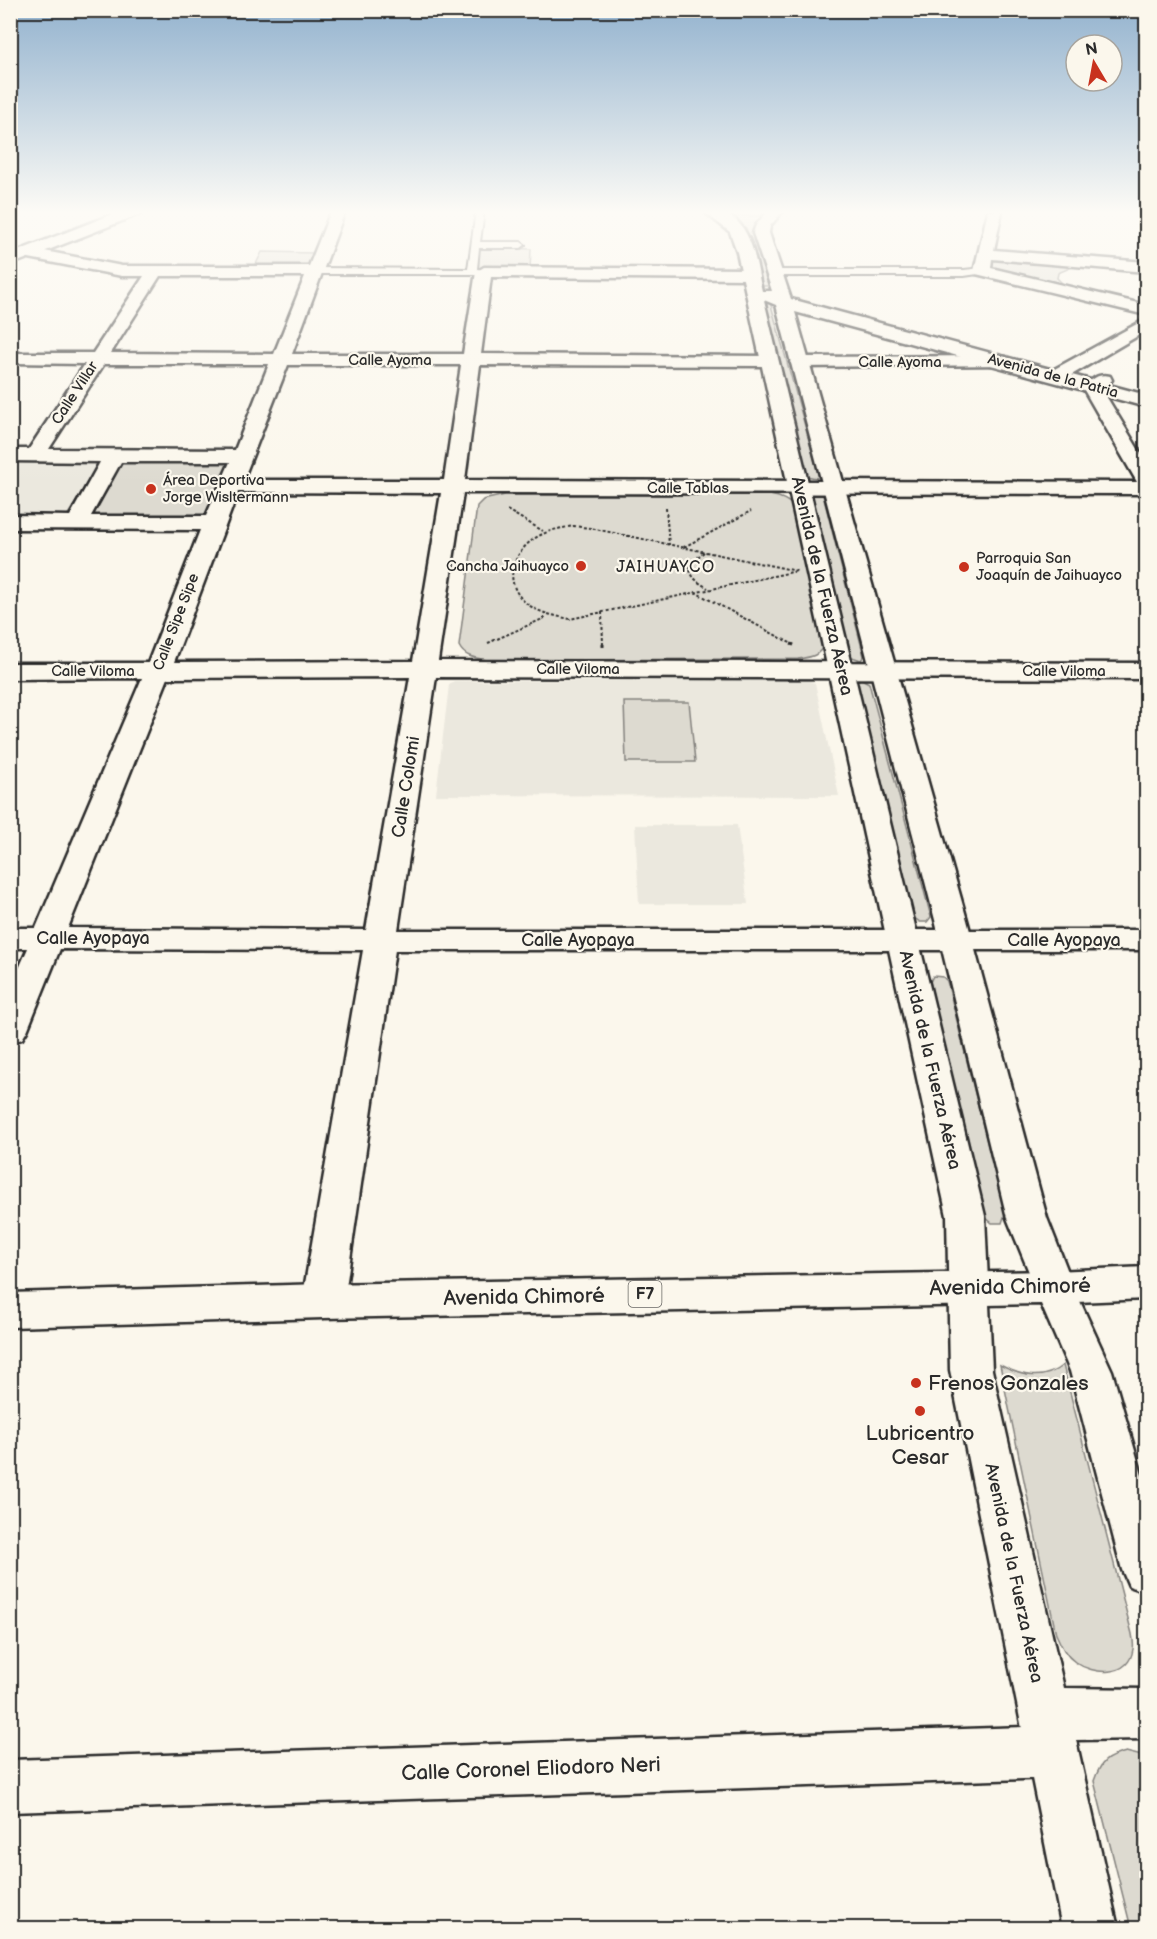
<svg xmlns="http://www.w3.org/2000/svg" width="1157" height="1939" font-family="'Balsamiq Sans',sans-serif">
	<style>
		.built { fill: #ebe8de }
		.green { fill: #dddad0; stroke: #84827e; stroke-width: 1.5 }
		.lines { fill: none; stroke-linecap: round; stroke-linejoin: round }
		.lane-casing { stroke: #2b2b2b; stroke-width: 4 }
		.street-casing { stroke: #2b2b2b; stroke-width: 5 }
		.secondary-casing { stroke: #2b2b2b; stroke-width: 5 }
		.highway-casing { stroke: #2b2b2b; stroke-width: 5 }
		.path-far1 { stroke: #2b2b2b; stroke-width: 2; stroke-dasharray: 3 2; stroke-linecap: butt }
		.path { stroke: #2b2b2b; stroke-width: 3; stroke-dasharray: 5 4; stroke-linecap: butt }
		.lane { fill: #fbf7ec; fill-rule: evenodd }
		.street { fill: #fbf7ec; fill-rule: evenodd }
		.secondary { fill: #fbf7ec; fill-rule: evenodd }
		.highway { fill: #fbf7ec; fill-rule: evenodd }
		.poi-dot { fill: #c8321e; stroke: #fbf7ec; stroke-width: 2 }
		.labels { text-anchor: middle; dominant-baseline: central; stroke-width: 4.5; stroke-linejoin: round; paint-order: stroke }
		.far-street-label { font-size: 15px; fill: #2b2b2b; stroke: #fbf7ec }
		.far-poi-label { font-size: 15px; fill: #2b2b2b; stroke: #fbf7ec; text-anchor: start }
		.far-neighbourhood-label { font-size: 16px; letter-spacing: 1.5px; fill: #2b2b2b; stroke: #fbf7ec }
		.shield { fill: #fbf7ec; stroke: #696865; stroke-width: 1.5 }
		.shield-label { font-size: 16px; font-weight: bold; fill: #2b2b2b }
		.street-label { font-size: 18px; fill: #2b2b2b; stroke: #fbf7ec }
		.near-street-label { font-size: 21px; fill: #2b2b2b; stroke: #fbf7ec }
		.near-poi-label { font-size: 21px; fill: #2b2b2b; stroke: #fbf7ec; text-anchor: start }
	</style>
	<rect width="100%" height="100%" fill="#fbf7ec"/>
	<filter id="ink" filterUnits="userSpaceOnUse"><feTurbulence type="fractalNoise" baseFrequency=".0167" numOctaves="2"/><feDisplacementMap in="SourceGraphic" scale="12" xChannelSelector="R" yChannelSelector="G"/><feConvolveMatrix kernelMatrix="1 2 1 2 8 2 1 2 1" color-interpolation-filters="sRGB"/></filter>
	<g filter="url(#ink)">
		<g class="built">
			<polygon points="11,458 99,460 100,463 67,516 11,519"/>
			<polygon points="807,680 815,683 839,796 436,795 449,685 454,681"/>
			<polygon points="635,825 737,825 748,904 639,904"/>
		</g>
		<g class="green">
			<polygon points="726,216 763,216 756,222 754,228 771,286 761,286 746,228"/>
			<polygon points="480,247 531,249 530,270 477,270"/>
			<polygon points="262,252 315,253 310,268 253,270"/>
			<polygon points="994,258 1087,266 1072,267 1058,273 1057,278 1064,285 1062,286 998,270 991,266 991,259"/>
			<polygon points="769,298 819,476 816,478 807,476 760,299"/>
			<polygon points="99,460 229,461 229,463 204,517 67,516 100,463"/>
			<polygon points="817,493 823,495 864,656 861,660 849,656 812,494"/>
			<path d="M762,494C775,496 785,497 794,507L824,644C819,657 810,657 798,659L488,660C476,658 465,658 459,646L477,506L483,500L505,495Z"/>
			<polygon points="861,679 869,683 931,917 927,922 920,922 913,917 855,682"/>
			<polygon points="624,702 689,702 695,762 626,762"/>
			<polygon points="933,976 943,977 947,981 1005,1214 1002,1223 992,1223 983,1215 930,982"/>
			<path d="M1000,1365C1021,1376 1043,1382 1063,1365L1132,1634C1133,1639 1134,1645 1133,1649C1129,1678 1093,1675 1075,1662C1065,1655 1061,1645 1056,1634Z"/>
			<path d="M1126,1752L1146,1757V1928H1131L1094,1781C1101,1761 1106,1757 1126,1752Z"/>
		</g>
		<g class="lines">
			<g class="lane-casing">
				<g id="lane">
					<polygon points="476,211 484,211 480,242 521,242 525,245 521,248 479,248 477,269 487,270 487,274 315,274 311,271 315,268 468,269"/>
					<polygon points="982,268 986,271 985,273 964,276 775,276 771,273 775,270 964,270"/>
				</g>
			</g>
			<g class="street-casing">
				<g id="street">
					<path d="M331,211H345L292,354H463L476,272L484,267L750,269L758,274L750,279L491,277L481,354L769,356L775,357L778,361L775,365L769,366L480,365L465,480L1137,482L1084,390C1090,380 1097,373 1110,376L1112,380L1103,391L1146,462V494L463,493L438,661L1146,663V679L436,677L398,930H1146V950H395L344,1301L338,1313L323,1318L308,1313L302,1301L363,950L60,949L27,1031L22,1039L10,1043V989L28,948H10V928H36L142,678L10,679V663H148L200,530L10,529V515L70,516L100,462L10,461V449H29L85,364L10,363V353H93L144,276H122L29,258L23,256L21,253L23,250L29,248L122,266H309ZM160,276H305L274,354L111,353ZM104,364H269L235,450L49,449ZM288,365H461L444,480H243ZM121,462H230L206,516H91ZM238,492L441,493L413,661L174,662ZM410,677L366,930L68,928L168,678Z"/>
					<polygon points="988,211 1002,211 994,250 1146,262 1146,272 992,259 991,268 1146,305 1146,315 976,274 974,271"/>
					<polygon points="1146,319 1146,331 1063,380 1049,380 1047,376 1049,372"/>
					<polygon points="1000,356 1006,357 1009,361 1006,365 799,367 793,366 790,362 793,358 799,357"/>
					<polygon points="1146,1267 1146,1299 1054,1303 1040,1299 1034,1287 1040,1275 1054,1271"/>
					<polygon points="1052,1726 1070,1734 1078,1752 1070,1770 1052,1778 10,1812 10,1760"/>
				</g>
			</g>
			<g class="secondary-casing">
				<path id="secondary" d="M703,211C709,211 717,210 722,212C753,222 756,265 762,291H772L753,233L756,225L768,211H783L770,226L769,233L791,299L1146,395V407L795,312L967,920L1047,1218L1074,1287L1068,1299L1054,1303L1040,1299L1007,1218L935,920L776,305L764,300L985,1216L992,1370L1064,1688L1146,1689V1739L1076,1740L1118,1928H1062L950,1370L947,1216L737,252L730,232Z"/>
			</g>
			<g class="highway-casing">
				<g id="highway">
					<polygon points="121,211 142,211 140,214 10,265 10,254"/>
					<polygon points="1054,1271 1068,1275 1112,1371 1146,1489 1146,1592 1129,1586 1122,1570 1070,1371 1041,1304 323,1318 10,1327 10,1293 323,1284"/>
				</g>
			</g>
			<g class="path-far1">
				<polyline points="666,508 669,545"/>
				<polyline points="507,510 543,531"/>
				<path d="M573,526L590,528L797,571L570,619C555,616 538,613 526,603C498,579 517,544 545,533C554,529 564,528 573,526Z"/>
				<polyline points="684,547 751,511"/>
				<path d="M704,552L689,564C690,577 697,582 708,588"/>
				<polyline points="695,592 794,645"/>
				<polyline points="602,612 603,645"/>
				<polyline points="488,643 547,617"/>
			</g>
			<g class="path">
				<polyline points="603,644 603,647"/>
				<polyline points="791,644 794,645"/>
			</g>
			<use href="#lane" class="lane"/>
			<use href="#street" class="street"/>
			<use href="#secondary" class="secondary"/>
			<use href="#highway" class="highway"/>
		</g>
	</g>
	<linearGradient id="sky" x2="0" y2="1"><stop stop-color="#92b2ce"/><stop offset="0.44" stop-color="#fdfbf6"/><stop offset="1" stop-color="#fdfbf6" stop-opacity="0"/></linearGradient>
	<rect width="1157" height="483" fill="url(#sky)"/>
	<g class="poi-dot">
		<circle cx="151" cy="489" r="6"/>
		<circle cx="581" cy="566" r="6"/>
		<circle cx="964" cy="567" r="6"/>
		<circle cx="916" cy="1383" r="6"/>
		<circle cx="920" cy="1411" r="6"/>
	</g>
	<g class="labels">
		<g class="far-street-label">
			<text x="390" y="360">Calle Ayoma</text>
			<text x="900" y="362">Calle Ayoma</text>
			<text transform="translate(1053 376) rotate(15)">Avenida de la Patria</text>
			<text transform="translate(75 393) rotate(-57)">Calle Villar</text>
			<text x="688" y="488">Calle Tablas</text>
			<text transform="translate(176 622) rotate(-69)">Calle Sipe Sipe</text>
			<text x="578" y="669">Calle Viloma</text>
			<text x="93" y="671">Calle Viloma</text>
			<text x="1064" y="671">Calle Viloma</text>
		</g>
		<g class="far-poi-label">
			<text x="163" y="480">Área Deportiva<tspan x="163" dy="17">Jorge Wisltermann</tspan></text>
			<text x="976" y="558">Parroquia San<tspan x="976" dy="17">Joaquín de Jaihuayco</tspan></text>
			<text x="569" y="566" text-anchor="end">Cancha Jaihuayco</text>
		</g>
		<g class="far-neighbourhood-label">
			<text x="666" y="567">JAIHUAYCO</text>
		</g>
		<rect class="shield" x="628.5" y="1281" width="33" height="26" rx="4.5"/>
		<g class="shield-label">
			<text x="645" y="1294">F7</text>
		</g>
		<g class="street-label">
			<text transform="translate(822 586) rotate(77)">Avenida de la Fuerza Aérea</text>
			<text transform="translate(406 787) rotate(-81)">Calle Colomi</text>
			<text x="93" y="938">Calle Ayopaya</text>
			<text x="578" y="940">Calle Ayopaya</text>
			<text x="1064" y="940">Calle Ayopaya</text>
			<text transform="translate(930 1060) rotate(77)">Avenida de la Fuerza Aérea</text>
			<text transform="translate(1014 1573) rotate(78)">Avenida de la Fuerza Aérea</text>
		</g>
		<g class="near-street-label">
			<text transform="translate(1010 1287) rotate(-1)">Avenida Chimoré</text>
			<text transform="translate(524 1297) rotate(-1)">Avenida Chimoré</text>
			<text transform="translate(531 1769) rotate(-2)">Calle Coronel Eliodoro Neri</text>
		</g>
		<g class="near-poi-label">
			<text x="928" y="1383">Frenos Gonzales</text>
			<text x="920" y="1433" text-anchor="middle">Lubricentro<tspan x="920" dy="24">Cesar</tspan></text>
		</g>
	</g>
	<rect width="1157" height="1939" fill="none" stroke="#fbf7ec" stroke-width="36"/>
	<rect x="18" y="18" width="1121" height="1903" fill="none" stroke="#2b2b2b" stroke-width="2" filter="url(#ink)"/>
	<g transform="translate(1094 63) rotate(350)"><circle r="28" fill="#fbf7ec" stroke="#a8a59f" stroke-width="1.5"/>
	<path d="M0-4.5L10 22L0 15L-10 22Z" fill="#c8321e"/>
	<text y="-9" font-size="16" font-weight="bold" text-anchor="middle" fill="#2b2b2b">N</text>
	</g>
</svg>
